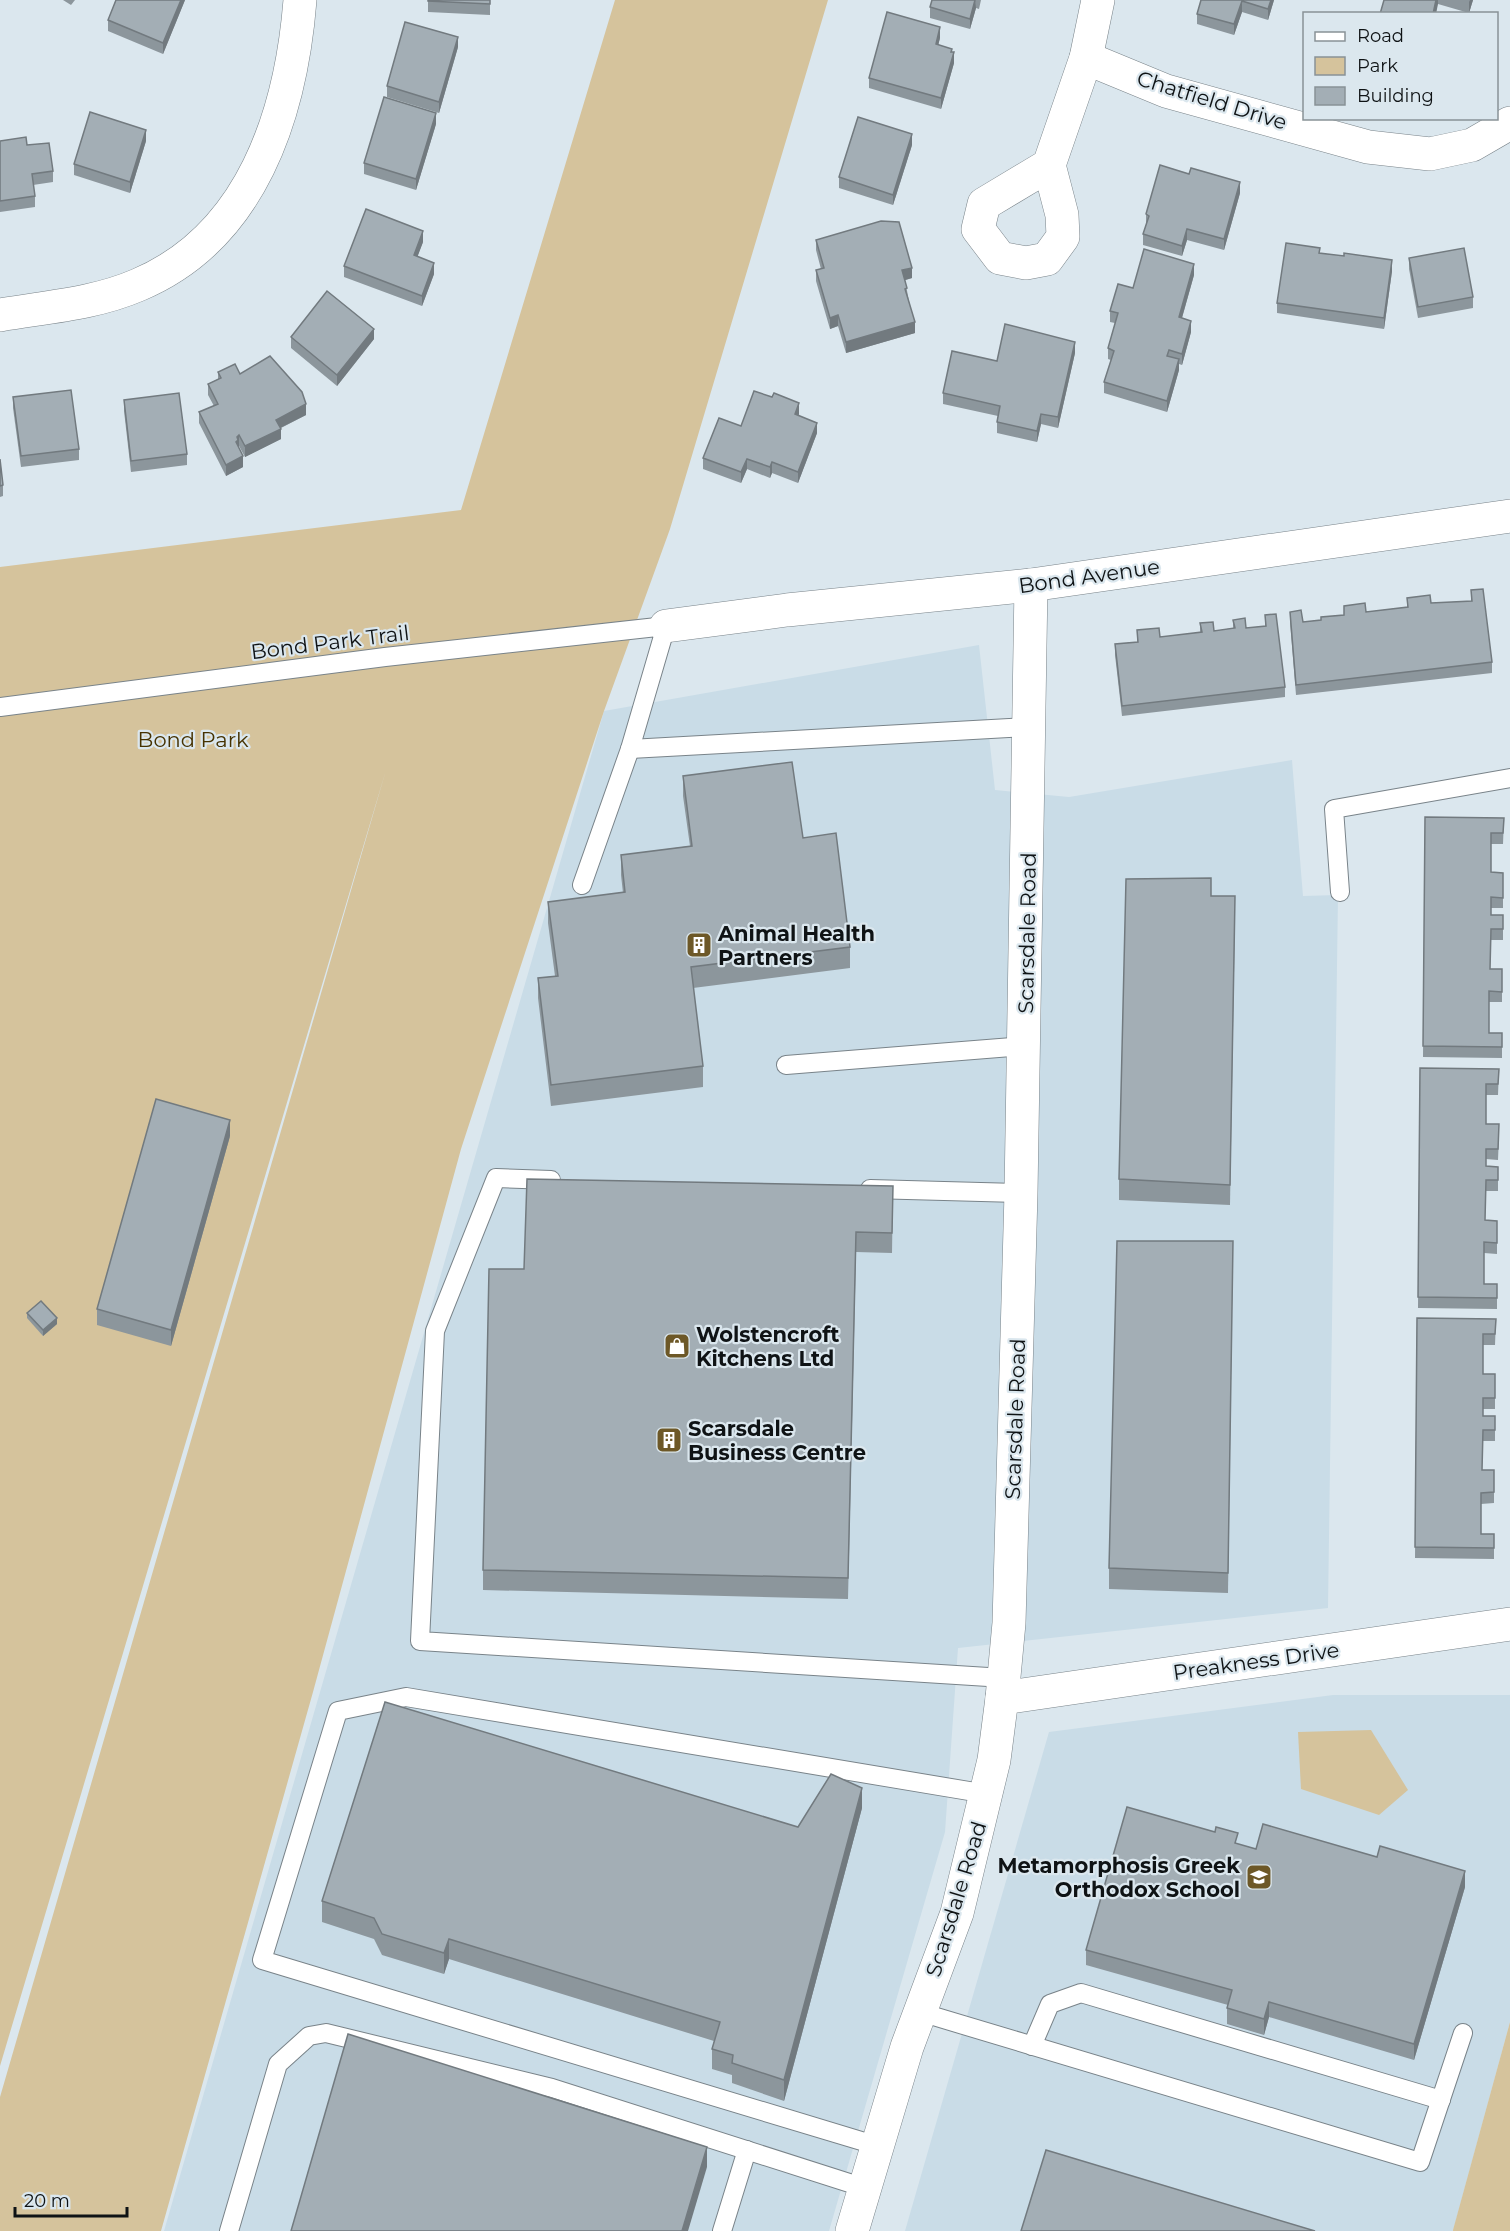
<svg xmlns="http://www.w3.org/2000/svg" width="1510" height="2231" font-family="Montserrat,sans-serif">
	<style>
		.built { fill: #c9dce7 }
		.green { fill: #d5c39c }
		.lines { fill: none; stroke-linecap: round; stroke-linejoin: round }
		.lane-casing { stroke: #798389; stroke-width: 20 }
		.street-casing { stroke: #798389; stroke-width: 34 }
		.lane { stroke: #fff; stroke-width: 18 }
		.street { stroke: #fff; stroke-width: 33 }
		.wall { fill: #8c969c }
		.shaded-wall { fill: #727a7f }
		.building { fill: #a3aeb5; stroke: #727a7f; stroke-width: 1.5 }
		.labels { text-anchor: middle; dominant-baseline: central; stroke-width: 4.5; stroke-linejoin: round; paint-order: stroke }
		.street-label { font-size: 21px; fill: #0f1315; stroke: #dbe7ee }
		.park-label { font-size: 21px; fill: #463200; stroke: #dbe7ee }
		.poi-label { font-size: 21px; font-weight: bold; fill: #0f1315; stroke: #dbe7ee; text-anchor: start }
	</style>
	<rect width="100%" height="100%" fill="#dbe7ee"/>
	<g class="built">
		<polygon points="979,645 995,790 1069,797 1292,760 1303,896 1338,895 1328,1608 958,1648 945,1832 829,2231 164,2231 604,711"/>
		<polygon points="1333,1695 1510,1695 1510,2022 1453,2231 905,2231 1049,1732"/>
	</g>
	<g class="green">
		<polygon points="615,0 828,0 670,529 604,711 461,1149 313,1692 161,2231 0,2231 0,2097 386,770 0,2066 0,567 461,510"/>
		<polygon points="1371,1730 1408,1790 1379,1815 1301,1789 1298,1732"/>
		<polygon points="1510,2022 1510,2231 1453,2231 1453,2230"/>
	</g>
	<g class="lines">
		<g class="lane-casing">
			<g id="lane">
				<polyline points="0,707 385,657 666,626 630,749 582,885"/>
				<polyline points="630,749 1029,727"/>
				<polyline points="1340,892 1334,809 1510,778"/>
				<polyline points="786,1065 1025,1046"/>
				<polyline points="551,1180 496,1178 435,1331 420,1641 1004,1678"/>
				<polyline points="870,1189 1021,1193"/>
				<polyline points="920,2012 1420,2162 1463,2033"/>
				<polyline points="1032,2046 1050,2004 1081,1993 1441,2100"/>
				<polyline points="878,2146 262,1960 338,1711 406,1697 987,1794"/>
				<polyline points="229,2231 278,2064 309,2036 326,2033 552,2088 865,2188"/>
				<polyline points="722,2231 747,2150"/>
			</g>
		</g>
		<g class="street-casing">
			<g id="street">
				<polyline points="1086,58 1166,91 1368,147 1430,154 1472,145 1510,123"/>
				<polyline points="1049,165 1062,215 1063,237 1047,259 1026,263 1000,258 978,229 984,204 1049,165 1086,58 1098,0"/>
				<path d="M0,315C46,307 94,304 138,285C252,237 291,114 300,0"/>
				<polyline points="666,626 787,610 1031,585 1510,516"/>
				<polyline points="1002,1698 1510,1624"/>
				<polyline points="852,2231 907,2047 957,1913 994,1760 1002,1698 1009,1623 1021,1193 1031,585"/>
			</g>
		</g>
		<use href="#lane" class="lane"/>
		<use href="#street" class="street"/>
	</g>
	<g class="wall">
		<polygon points="63,0 75,0 71,5"/>
		<polygon points="116,0 185,0 163,54 108,31 108,20"/>
		<polygon points="428,0 490,0 490,15 428,12"/>
		<polygon points="932,0 981,0 979,9 976,8 970,29 930,18 930,7"/>
		<polygon points="1201,0 1274,0 1268,20 1242,12 1234,35 1197,24 1197,14"/>
		<polygon points="1384,0 1473,0 1469,13 1438,4"/>
		<polygon points="940,38 938,45 952,52 954,63 941,109 869,88 869,78"/>
		<polygon points="458,47 439,113 387,97 387,86"/>
		<polygon points="436,124 416,190 364,174 364,163"/>
		<polygon points="0,141 27,145 53,171 53,182 33,185 35,196 35,207 0,212"/>
		<polygon points="146,141 130,193 74,175 74,164"/>
		<polygon points="912,145 893,205 839,188 839,177"/>
		<polygon points="1240,193 1224,250 1187,240 1182,256 1143,245 1143,234 1146,225 1146,214"/>
		<polygon points="816,240 912,278 905,280 915,333 846,353 838,326 830,329 816,281 816,270 821,269 816,250"/>
		<polygon points="423,242 417,257 434,274 422,306 344,277 344,266"/>
		<polygon points="1320,253 1392,271 1384,329 1277,313 1277,303"/>
		<polygon points="1409,258 1473,297 1473,308 1418,318 1409,269"/>
		<polygon points="1194,275 1182,318 1191,332 1182,365 1179,364 1179,370 1167,412 1104,393 1104,382 1111,360 1108,359 1108,348 1115,323 1110,322 1110,311 1133,288"/>
		<polygon points="291,337 374,339 337,386 291,348"/>
		<polygon points="1075,353 1058,428 1041,424 1037,442 997,433 997,422 998,416 943,404 943,393 997,361"/>
		<polygon points="218,372 240,374 306,415 281,428 281,439 245,457 239,446 238,447 243,467 226,476 199,423 199,412 214,406 208,395 208,384 218,379"/>
		<polygon points="13,397 79,449 79,460 21,467 13,408"/>
		<polygon points="124,400 187,454 187,465 131,472 124,411"/>
		<polygon points="799,414 798,416 817,433 798,483 772,473 770,478 747,469 741,483 703,469 703,458 741,426"/>
		<polygon points="0,459 3,485 3,496 0,497"/>
		<polygon points="1471,590 1492,662 1492,673 1296,695 1290,622 1290,612 1303,622 1321,620 1344,615 1344,606 1366,612 1407,607 1407,598 1431,603 1471,601"/>
		<polygon points="1265,615 1285,687 1285,697 1122,716 1115,655 1115,644 1137,642 1137,630 1160,637 1200,633 1200,623 1214,631 1233,628 1233,620 1246,628 1265,626"/>
		<polygon points="683,776 803,838 850,947 850,968 693,988 703,1066 703,1087 551,1106 538,998 538,978 555,976 548,923 548,902 623,893 621,875 621,855 690,846 683,796"/>
		<polygon points="1425,817 1504,818 1503,844 1491,844 1491,872 1503,873 1503,908 1491,908 1491,915 1503,915 1503,940 1491,940 1490,969 1502,969 1502,1002 1489,1002 1489,1033 1502,1033 1502,1058 1423,1057"/>
		<polygon points="1211,896 1235,916 1230,1205 1119,1200 1119,1179"/>
		<polygon points="1420,1068 1499,1069 1498,1095 1486,1095 1486,1124 1499,1135 1498,1160 1486,1159 1486,1166 1498,1167 1498,1191 1486,1191 1485,1220 1497,1221 1497,1254 1484,1253 1484,1284 1497,1284 1497,1309 1418,1308"/>
		<polygon points="230,1136 171,1346 97,1325 97,1309"/>
		<polygon points="893,1186 892,1253 856,1252 848,1599 483,1590 483,1570 524,1269"/>
		<polygon points="1233,1241 1228,1593 1109,1589 1109,1568"/>
		<polygon points="27,1313 57,1324 43,1336 27,1318"/>
		<polygon points="1417,1318 1496,1319 1495,1345 1483,1345 1483,1374 1495,1374 1495,1409 1483,1409 1483,1416 1495,1416 1495,1441 1483,1441 1482,1470 1494,1470 1494,1503 1481,1504 1481,1534 1494,1534 1494,1559 1415,1558"/>
		<polygon points="862,1808 784,2101 732,2083 732,2075 712,2069 712,2049 714,2041 449,1959 444,1974 382,1955 374,1939 322,1922 322,1901 798,1827"/>
		<polygon points="1238,1844 1256,1849 1465,1887 1414,2060 1269,2017 1264,2035 1227,2024 1227,2008 1228,2005 1086,1965 1086,1950"/>
	</g>
	<g class="shaded-wall">
		<polygon points="181,0 185,0 163,54 163,43"/>
		<polygon points="975,0 976,8 970,29 970,19"/>
		<polygon points="1271,0 1274,0 1268,20 1268,9"/>
		<polygon points="1436,0 1438,0 1438,4 1436,14 1433,14"/>
		<polygon points="1470,0 1473,0 1469,13 1469,2"/>
		<polygon points="1242,1 1242,12 1234,35 1234,24"/>
		<polygon points="940,27 940,38 936,54 936,44"/>
		<polygon points="458,37 458,47 439,113 439,102"/>
		<polygon points="952,49 952,58 954,52 954,63 941,109 941,98"/>
		<polygon points="436,113 436,124 416,190 416,179"/>
		<polygon points="146,130 146,141 130,193 130,182"/>
		<polygon points="912,134 912,145 893,205 893,195"/>
		<polygon points="1240,182 1240,193 1224,250 1224,239"/>
		<polygon points="1187,229 1187,240 1182,256 1182,246"/>
		<polygon points="423,231 423,242 414,266 414,255"/>
		<polygon points="1392,260 1392,271 1384,329 1384,318"/>
		<polygon points="434,263 434,274 422,306 422,296"/>
		<polygon points="1194,264 1194,275 1179,328 1179,317"/>
		<polygon points="912,268 912,278 902,281 902,270"/>
		<polygon points="838,315 838,326 830,329 830,318"/>
		<polygon points="1191,321 1191,332 1182,365 1182,354"/>
		<polygon points="915,322 915,333 846,353 846,342"/>
		<polygon points="374,329 374,339 337,386 337,375"/>
		<polygon points="1075,342 1075,353 1058,428 1058,417"/>
		<polygon points="1179,359 1179,370 1167,412 1167,401"/>
		<polygon points="799,403 799,414 795,425 795,414"/>
		<polygon points="306,404 306,415 276,430 276,420"/>
		<polygon points="1041,414 1041,424 1037,442 1037,431"/>
		<polygon points="817,423 817,433 798,483 798,472"/>
		<polygon points="281,429 281,439 245,457 245,446"/>
		<polygon points="239,435 239,446 236,452 237,437"/>
		<polygon points="243,456 243,467 226,476 226,465"/>
		<polygon points="747,459 747,469 741,483 741,472"/>
		<polygon points="772,462 772,473 770,478 770,467"/>
		<polygon points="230,1120 230,1136 171,1346 171,1330"/>
		<polygon points="57,1318 57,1324 43,1336 43,1330"/>
		<polygon points="862,1788 862,1808 784,2101 784,2080"/>
		<polygon points="1465,1871 1465,1887 1414,2060 1414,2044"/>
		<polygon points="449,1939 449,1959 444,1974 444,1953"/>
		<polygon points="1269,2002 1269,2017 1264,2035 1264,2019"/>
		<polygon points="707,2147 707,2167 688,2231 682,2231"/>
	</g>
	<g class="building">
		<polygon points="116,0 181,0 163,43 108,20"/>
		<polygon points="428,0 490,0 490,4 428,1"/>
		<polygon points="932,0 975,0 970,19 930,7"/>
		<polygon points="1201,0 1271,0 1268,9 1242,1 1234,24 1197,14"/>
		<polygon points="1384,0 1436,0 1433,14 1380,14"/>
		<polygon points="887,12 940,27 936,44 952,49 951,52 954,52 941,98 869,78"/>
		<polygon points="405,22 458,37 439,102 387,86"/>
		<polygon points="384,97 436,113 416,179 364,163"/>
		<polygon points="90,112 146,130 130,182 74,164"/>
		<polygon points="858,117 912,134 893,195 839,177"/>
		<polygon points="26,137 27,145 49,143 53,171 32,174 35,196 0,201 0,141"/>
		<polygon points="1160,165 1189,174 1191,168 1240,182 1224,239 1187,229 1182,246 1143,234 1149,216 1146,214"/>
		<polygon points="366,209 423,231 414,255 434,263 422,296 344,266"/>
		<polygon points="881,221 899,222 912,268 902,270 907,288 905,289 915,322 846,342 838,315 830,318 816,270 824,268 816,240"/>
		<polygon points="1286,243 1320,248 1319,253 1344,256 1344,253 1392,260 1384,318 1277,303"/>
		<polygon points="1464,248 1473,297 1418,307 1409,258"/>
		<polygon points="1144,249 1194,264 1179,317 1191,321 1182,354 1169,350 1167,356 1179,359 1167,401 1104,382 1114,351 1108,348 1118,313 1110,311 1118,284 1133,288"/>
		<polygon points="327,291 374,329 337,375 291,337"/>
		<polygon points="1005,324 1075,342 1058,417 1041,414 1037,431 997,422 1000,406 943,393 952,351 997,361"/>
		<polygon points="270,356 302,392 306,404 276,420 281,429 245,446 239,435 237,437 238,440 236,442 243,456 226,465 199,412 218,404 208,384 221,378 218,372 235,364 240,374"/>
		<polygon points="71,390 79,449 21,456 13,397"/>
		<polygon points="754,391 772,397 774,393 799,403 795,414 817,423 798,472 772,462 770,467 747,459 741,472 703,458 719,418 741,426"/>
		<polygon points="179,393 187,454 131,461 124,400"/>
		<polygon points="0,459 3,485 0,486"/>
		<polygon points="1483,589 1492,662 1296,685 1290,612 1301,610 1303,622 1321,620 1321,617 1344,615 1344,606 1365,603 1366,612 1408,607 1407,598 1430,595 1431,603 1472,601 1471,590"/>
		<polygon points="1276,614 1285,687 1122,706 1115,644 1138,642 1137,630 1159,628 1160,637 1202,632 1200,623 1213,622 1214,631 1235,628 1233,620 1245,618 1246,628 1266,626 1265,615"/>
		<polygon points="792,762 803,838 836,833 850,947 691,967 703,1066 551,1085 538,978 558,976 548,902 625,892 621,855 692,846 683,776"/>
		<polygon points="1425,817 1504,818 1503,833 1491,833 1491,872 1503,873 1503,898 1491,897 1491,915 1503,915 1503,929 1491,929 1490,969 1502,969 1502,992 1489,991 1489,1033 1502,1033 1502,1047 1423,1046"/>
		<polygon points="1211,878 1211,896 1235,896 1230,1185 1119,1179 1126,879"/>
		<polygon points="1420,1068 1499,1069 1498,1084 1486,1084 1486,1124 1499,1124 1498,1149 1486,1149 1486,1166 1498,1167 1498,1180 1486,1180 1485,1220 1497,1221 1497,1243 1484,1242 1484,1284 1497,1284 1497,1298 1418,1297"/>
		<polygon points="156,1099 230,1120 171,1330 97,1309"/>
		<polygon points="527,1179 893,1186 892,1233 856,1232 848,1578 483,1570 489,1269 524,1269"/>
		<polygon points="1117,1241 1233,1241 1228,1573 1109,1568"/>
		<polygon points="41,1301 57,1318 43,1330 27,1313"/>
		<polygon points="1417,1318 1496,1319 1495,1334 1483,1334 1483,1374 1495,1374 1495,1398 1483,1398 1483,1416 1495,1416 1495,1430 1483,1430 1482,1470 1494,1470 1494,1492 1481,1493 1481,1534 1494,1534 1494,1548 1415,1547"/>
		<polygon points="385,1702 798,1827 831,1774 862,1788 784,2080 732,2063 733,2055 712,2049 720,2022 449,1939 444,1953 382,1934 374,1918 322,1901"/>
		<polygon points="1127,1807 1215,1832 1216,1827 1238,1833 1235,1843 1256,1849 1263,1824 1377,1857 1380,1846 1465,1871 1414,2044 1269,2002 1264,2019 1227,2008 1232,1990 1086,1950"/>
		<polygon points="348,2034 707,2147 682,2231 291,2231"/>
		<polygon points="1046,2150 1315,2231 1021,2231"/>
	</g>
	<defs>
		<g id="building-square" transform="scale(1.35)"><rect x="-9" y="-9" width="18" height="18" rx="4" fill="#6d5827" stroke="#dbe7ee"/><path d="M-4-6H4V6H1V3H-1V6H-4ZM-2.5-4.3h1.7v1.8h-1.7ZM.8-4.3h1.7v1.8H.8ZM-2.5-1h1.7V.8h-1.7ZM.8-1h1.7V.8H.8Z" fill="#fff"/></g>
		<g id="shop-square" transform="scale(1.35)"><rect x="-9" y="-9" width="18" height="18" rx="4" fill="#6d5827" stroke="#dbe7ee"/><path d="M-5-2.5h2.3a2.7 3.5 0 0 1 5.4 0H5L5.5 6h-11ZM-1.5-2.5h3a1.5 2.3 0 0 0-3 0Z" fill="#fff"/></g>
		<g id="school-square" transform="scale(1.35)"><rect x="-9" y="-9" width="18" height="18" rx="4" fill="#6d5827" stroke="#dbe7ee"/><path d="M0-5L7-2L0 1L-7-2ZM-4 1L0 2.5L4 1V4Q0 6-4 4Z" fill="#fff"/></g>
	</defs>
	<g fill-rule="evenodd">
		<use href="#building-square" x="699" y="945"/>
		<use href="#shop-square" x="677" y="1346"/>
		<use href="#building-square" x="669" y="1440"/>
		<use href="#school-square" x="1259" y="1877"/>
	</g>
	<g class="labels">
		<g class="street-label">
			<text transform="translate(1212 100) rotate(17)">Chatfield Drive</text>
			<text transform="translate(1089 576) rotate(-8)">Bond Avenue</text>
			<text transform="translate(330 642) rotate(-7)">Bond Park Trail</text>
			<text transform="translate(1027 933) rotate(-89)">Scarsdale Road</text>
			<text transform="translate(1015 1419) rotate(-88)">Scarsdale Road</text>
			<text transform="translate(1256 1661) rotate(-8)">Preakness Drive</text>
			<text transform="translate(956 1899) rotate(-73)">Scarsdale Road</text>
		</g>
		<g class="park-label">
			<text x="193" y="739">Bond Park</text>
		</g>
		<g class="poi-label">
			<text x="718" y="933">Animal Health<tspan x="718" dy="24">Partners</tspan></text>
			<text x="696" y="1334">Wolstencroft<tspan x="696" dy="24">Kitchens Ltd</tspan></text>
			<text x="688" y="1428">Scarsdale<tspan x="688" dy="24">Business Centre</tspan></text>
			<text x="1240" y="1865" text-anchor="end">Metamorphosis Greek<tspan x="1240" dy="24">Orthodox School</tspan></text>
		</g>
	</g>
	<rect x="1303" y="12" width="195" height="108" fill="#dbe7ee" stroke="#899297" stroke-width="1.5"/>
	<rect x="1315" y="32" width="30" height="9" fill="#ffffff" stroke="#899297" stroke-width="1.5"/>
	<text x="1357" y="42" font-size="18" fill="#0f1315">Road</text>
	<rect x="1315" y="57" width="30" height="18" fill="#d5c39c" stroke="#899297" stroke-width="1.5"/>
	<text x="1357" y="72" font-size="18" fill="#0f1315">Park</text>
	<rect x="1315" y="87" width="30" height="18" fill="#a3aeb5" stroke="#899297" stroke-width="1.5"/>
	<text x="1357" y="102" font-size="18" fill="#0f1315">Building</text>
	<path d="M15 2207v9h112v-9" fill="none" stroke="#0f1315" stroke-width="3"/>
	<text x="24" y="2207" font-size="18" fill="#0f1315" stroke="#dbe7ee" stroke-width="4.5" paint-order="stroke">20 m</text>
</svg>
